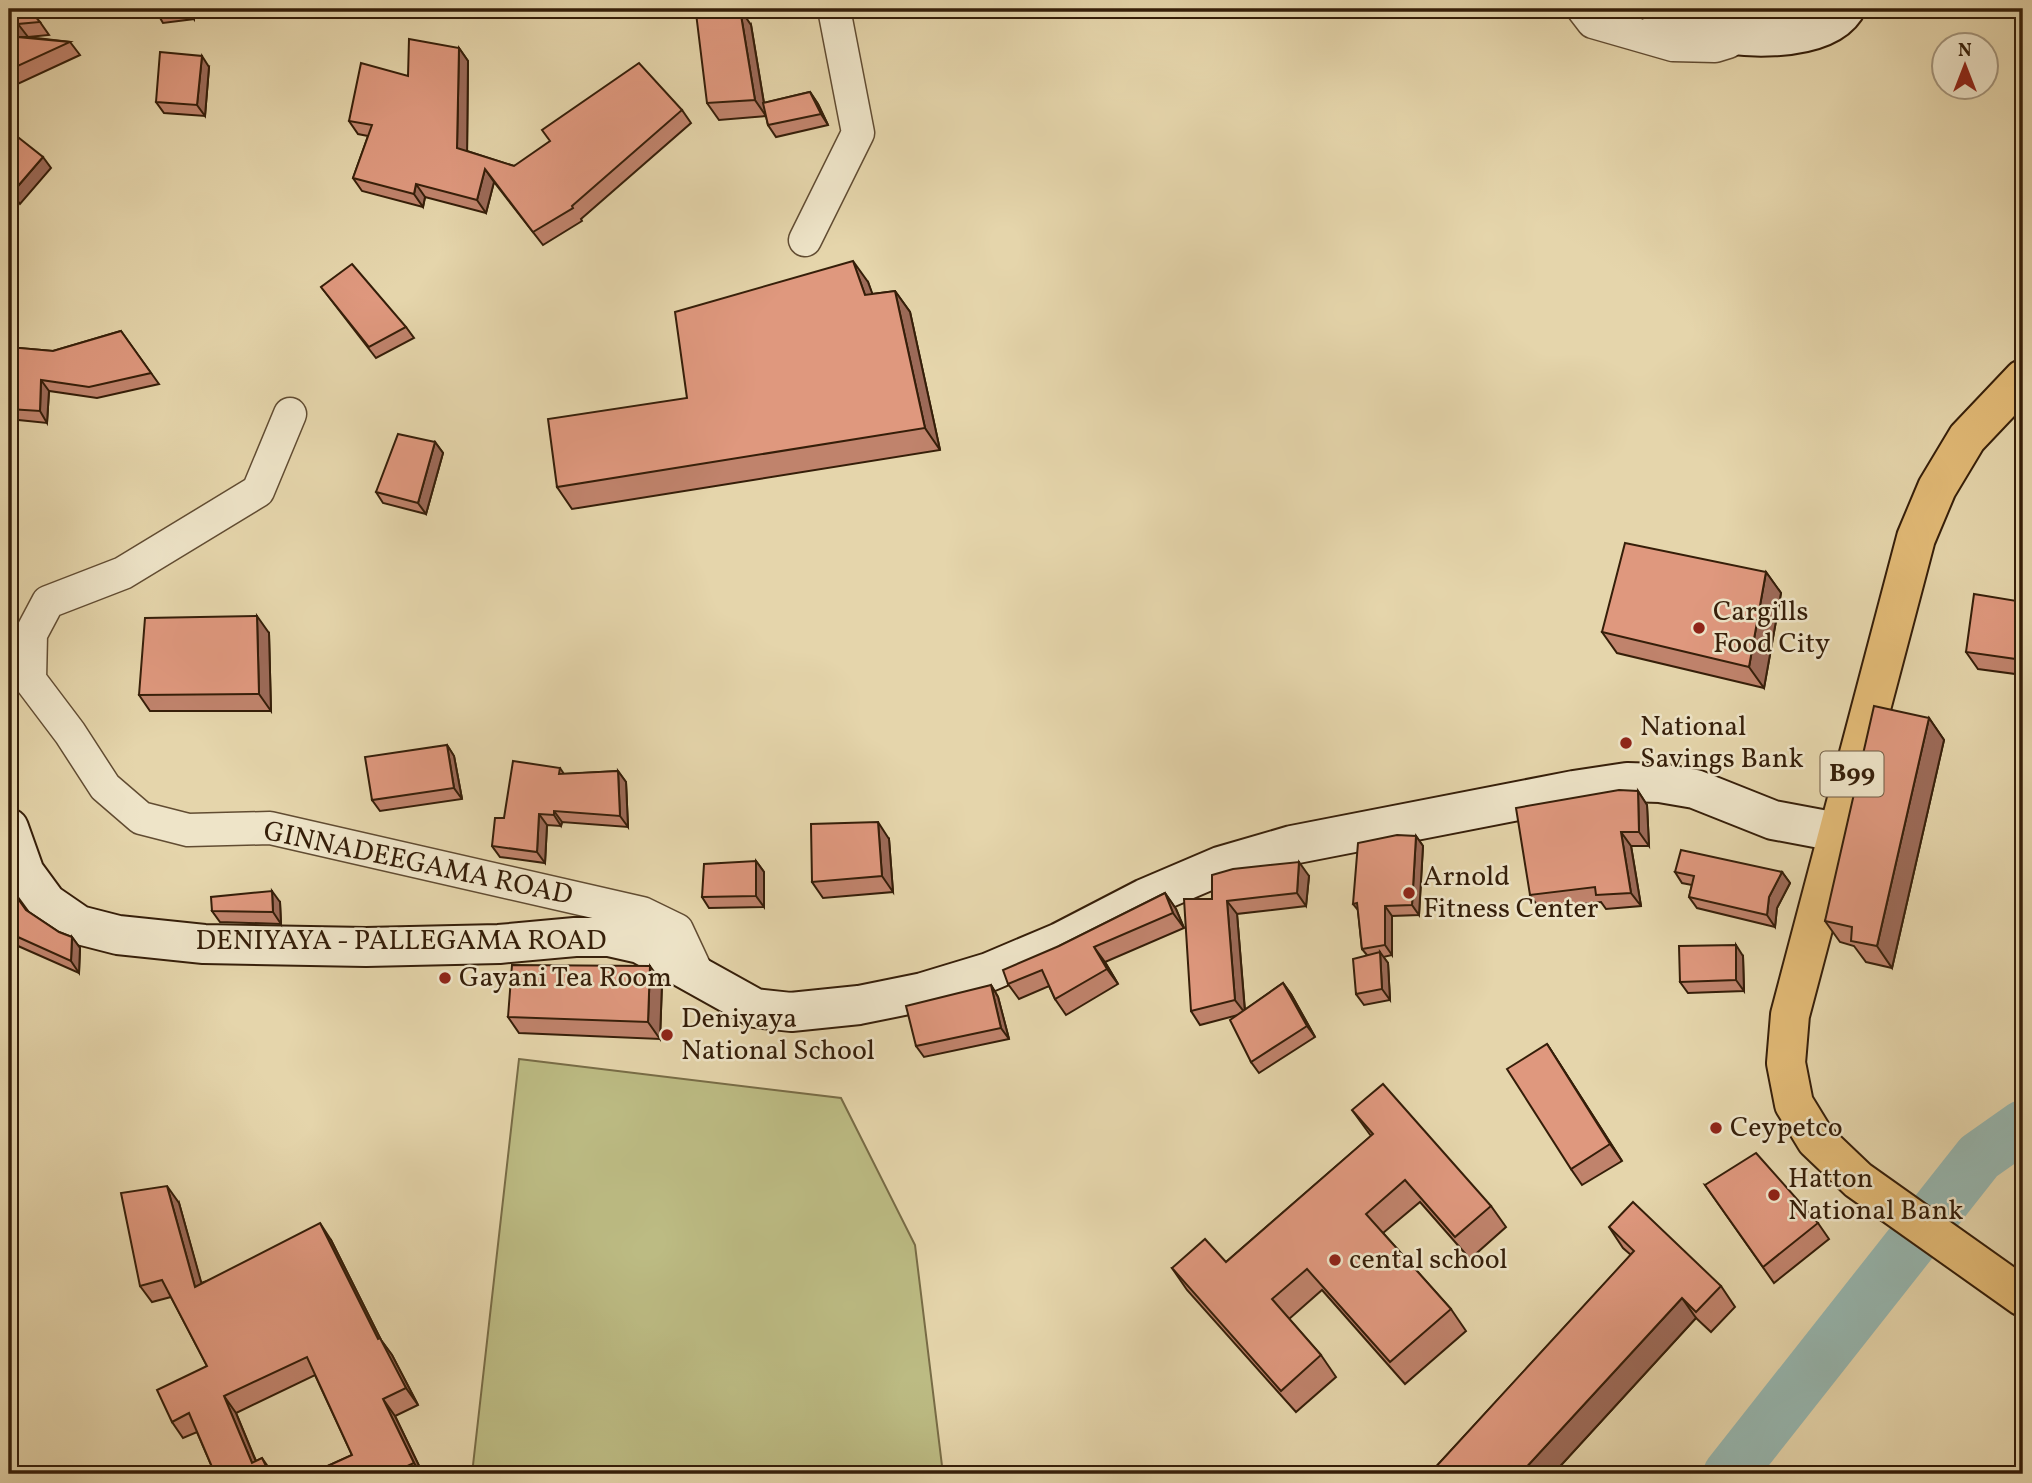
<svg xmlns="http://www.w3.org/2000/svg" width="2032" height="1483" font-family="Vollkorn,serif">
	<style>
		.green { fill: #bcbb83; stroke: #786c46; stroke-width: 2 }
		.lines { fill: none; stroke-linecap: round; stroke-linejoin: round }
		.river { stroke: #97b7b0; stroke-width: 52 }
		.street-casing { stroke: #614c32; stroke-width: 35 }
		.secondary-casing { stroke: #351e09; stroke-width: 42 }
		.primary-casing { stroke: #351e09; stroke-width: 42 }
		.street { stroke: #eee4c8; stroke-width: 32 }
		.secondary { stroke: #eee4c8; stroke-width: 38 }
		.primary { stroke: #e2ba76; stroke-width: 38 }
		.wall { fill: #c0836c; stroke: #351e09; stroke-width: 2 }
		.shaded-wall { fill: #9c6a58; stroke: #351e09; stroke-width: 2 }
		.building { fill: #df987e; stroke: #351e09; stroke-width: 2 }
		.poi-dot { fill: #8f2418; stroke: #eee4c8; stroke-width: 2.5 }
		.labels { text-anchor: middle; dominant-baseline: central; stroke-width: 5; stroke-linejoin: round; paint-order: stroke }
		.shield { fill: #eee4c8; stroke: #6c5942; stroke-width: 2 }
		.shield-label { font-size: 26px; font-weight: bold; fill: #351e09 }
		.poi-label { font-size: 28px; fill: #351e09; stroke: #eee4c8; text-anchor: start }
		.street-label { font-size: 28px; fill: #351e09; stroke: #eee4c8 }
	</style>
	<rect width="100%" height="100%" fill="#e5d5ab"/>
	<filter id="stains"><feTurbulence type="fractalNoise" baseFrequency=".00286" numOctaves="4"/><feColorMatrix values="0 0 0 0 .2 0 0 0 0 .09 0 0 0 0 .02 0 0 0 .5 -.17"/></filter>
	<radialGradient id="worn" r=".72"><stop offset=".6" stop-color="#630" stop-opacity="0"/><stop offset="1" stop-color="#630" stop-opacity=".3"/></radialGradient>
	<polygon class="green" points="519,1059 841,1098 915,1245 943,1474 472,1474"/>
	<g class="lines">
		<polyline class="river" points="1729,1474 1979,1157 2023,1126"/>
		<g class="street-casing">
			<g id="street">
				<polyline points="1583,9 1593,22 1673,45 1715,46 1728,42"/>
				<polyline points="805,240 858,133 834,9"/>
				<polyline points="290,414 258,491 123,573 48,602 31,634 30,680 70,733 105,787 141,818 188,830 270,828 642,913 677,930 698,975"/>
			</g>
		</g>
		<g class="secondary-casing">
			<g id="secondary">
				<path d="M1659,9C1670,15 1682,23 1694,27C1730,40 1821,45 1845,9"/>
				<polyline points="9,828 25,873 47,903 79,925 118,935 204,944 366,947 499,944 575,937 609,937 640,944 755,1008 791,1012 859,1005 923,992 989,972 1060,942 1145,898 1220,866 1292,845 1574,790 1627,782 1660,783 1695,789 1773,820 1837,832"/>
			</g>
		</g>
		<g class="primary-casing">
			<polyline id="primary" points="2023,379 1967,438 1937,488 1916,538 1790,1015 1786,1063 1794,1104 1816,1140 1858,1180 2023,1297"/>
		</g>
		<use href="#street" class="street"/>
		<use href="#secondary" class="secondary"/>
		<use href="#primary" class="primary"/>
	</g>
	<g class="wall">
		<polygon points="9,9 40,22 49,35 28,37 70,42 80,55 9,88"/>
		<polygon points="155,9 194,9 194,19 163,23 156,11"/>
		<polygon points="751,25 764,103 810,92 818,104 828,125 776,137 768,125 766,116 719,120 707,103"/>
		<polygon points="459,48 468,61 467,151 514,166 682,110 691,123 581,219 582,221 543,245 494,182 486,213 425,197 423,207 362,191 353,178 368,136 358,134 349,121 408,76"/>
		<polygon points="209,67 205,116 164,113 156,102"/>
		<polygon points="868,282 872,294 895,291 910,312 940,450 572,509 557,487 687,398"/>
		<polygon points="321,287 406,327 414,338 376,358"/>
		<polygon points="121,331 159,384 97,398 49,391 47,423 9,419 9,347 53,351"/>
		<polygon points="435,442 443,453 426,514 383,503 376,492"/>
		<polygon points="1766,572 1781,593 1764,688 1617,653 1602,632"/>
		<polygon points="2023,602 2023,675 1978,669 1966,652"/>
		<polygon points="269,633 271,711 150,711 139,695"/>
		<polygon points="1929,718 1944,740 1892,968 1866,962 1854,946 1840,942 1825,921"/>
		<polygon points="447,745 454,756 462,799 380,811 372,800"/>
		<polygon points="560,768 564,774 618,771 626,782 628,827 562,822 561,826 547,825 545,863 500,857 492,846 504,818"/>
		<polygon points="1638,791 1647,805 1649,846 1631,846 1641,906 1606,909 1601,902 1540,909 1530,895"/>
		<polygon points="1416,836 1423,846 1419,915 1392,916 1392,955 1383,957 1388,963 1390,1000 1364,1005 1356,994 1367,955 1362,949 1358,910 1353,904"/>
		<polygon points="889,839 893,892 823,898 812,882"/>
		<polygon points="756,861 764,872 764,907 709,908 702,897"/>
		<polygon points="1675,872 1782,872 1790,883 1777,908 1775,927 1697,908 1689,897 1692,885 1682,883"/>
		<polygon points="1309,876 1306,906 1237,914 1245,1010 1283,983 1291,994 1315,1037 1259,1073 1251,1062 1238,1015 1200,1025 1191,1011 1212,899"/>
		<polygon points="9,886 26,910 59,932 72,937 80,948 79,973 9,942"/>
		<polygon points="1165,893 1176,909 1184,928 1105,962 1118,984 1066,1015 1055,999 1049,986 1019,999 1008,984 1059,946"/>
		<polygon points="280,902 281,924 220,922 212,911"/>
		<polygon points="1743,956 1744,991 1688,993 1680,982"/>
		<polygon points="662,983 660,1039 519,1033 508,1017"/>
		<polygon points="991,985 998,997 1009,1039 924,1057 916,1046"/>
		<polygon points="1547,1044 1622,1161 1582,1185 1571,1169"/>
		<polygon points="1352,1110 1491,1206 1506,1227 1470,1259 1420,1202 1383,1233 1451,1309 1466,1331 1405,1384 1322,1290 1289,1319 1321,1355 1336,1377 1296,1412 1187,1290 1172,1268 1226,1262 1371,1136"/>
		<polygon points="1705,1185 1818,1223 1829,1239 1774,1283"/>
		<polygon points="179,1203 201,1283 331,1240 381,1340 392,1355 418,1405 395,1416 423,1474 310,1474 352,1455 315,1375 236,1413 256,1461 262,1458 273,1474 215,1474 197,1432 183,1438 172,1422 207,1366 171,1297 152,1302 140,1286"/>
		<polygon points="1609,1227 1721,1286 1735,1307 1711,1332 1696,1318 1553,1474 1434,1474 1432,1471 1631,1255 1623,1248"/>
	</g>
	<g class="shaded-wall">
		<polygon points="187,9 194,9 194,19"/>
		<polygon points="740,9 751,25 766,116 755,100"/>
		<polygon points="18,24 28,37 18,37"/>
		<polygon points="459,48 468,61 467,161 457,148"/>
		<polygon points="202,56 209,67 205,116 197,105"/>
		<polygon points="810,92 818,104 828,125 821,114"/>
		<polygon points="43,157 51,168 20,204 12,193"/>
		<polygon points="485,169 494,182 486,213 477,200"/>
		<polygon points="416,184 425,197 423,207 414,194"/>
		<polygon points="853,261 868,282 881,317 865,295"/>
		<polygon points="895,291 910,312 940,450 925,428"/>
		<polygon points="41,380 49,391 47,423 40,411"/>
		<polygon points="435,442 443,453 426,514 418,503"/>
		<polygon points="1766,572 1781,593 1764,688 1749,667"/>
		<polygon points="257,616 269,633 271,711 259,694"/>
		<polygon points="1929,718 1944,740 1892,968 1877,946"/>
		<polygon points="447,745 454,756 462,799 454,788"/>
		<polygon points="618,771 626,782 628,827 620,816"/>
		<polygon points="1638,791 1647,805 1649,846 1639,832"/>
		<polygon points="554,811 562,822 561,826 554,815"/>
		<polygon points="539,814 547,825 545,863 537,852"/>
		<polygon points="878,822 889,839 893,892 882,876"/>
		<polygon points="1621,832 1631,846 1641,906 1631,893"/>
		<polygon points="1416,836 1423,846 1419,915 1412,905"/>
		<polygon points="756,861 764,872 764,907 756,896"/>
		<polygon points="1299,862 1309,876 1306,906 1297,893"/>
		<polygon points="1782,872 1790,883 1777,908 1775,927 1767,915 1769,897"/>
		<polygon points="272,891 280,902 281,924 273,912"/>
		<polygon points="1165,893 1176,909 1184,928 1173,913"/>
		<polygon points="1227,901 1237,914 1245,1013 1235,1000"/>
		<polygon points="1385,906 1392,916 1392,955 1385,945"/>
		<polygon points="72,937 80,948 79,973 71,961"/>
		<polygon points="1736,945 1743,956 1744,991 1736,980"/>
		<polygon points="1094,947 1105,962 1118,984 1107,969"/>
		<polygon points="1380,952 1388,963 1390,1000 1382,989"/>
		<polygon points="650,966 662,983 660,1039 648,1022"/>
		<polygon points="1283,983 1291,994 1315,1037 1307,1026"/>
		<polygon points="991,985 998,997 1009,1039 1001,1028"/>
		<polygon points="1547,1044 1558,1061 1622,1161 1610,1144"/>
		<polygon points="167,1186 179,1203 207,1303 195,1287"/>
		<polygon points="320,1223 331,1240 381,1340 392,1355 418,1405 406,1388 378,1339"/>
		<polygon points="1682,1298 1696,1318 1553,1474 1520,1474"/>
		<polygon points="224,1396 236,1413 261,1474 252,1463"/>
		<polygon points="383,1399 395,1416 423,1474 422,1474 414,1463"/>
	</g>
	<g class="building">
		<polygon points="9,9 29,9 40,22 18,24 18,37 70,42 9,70"/>
		<polygon points="155,9 181,9 156,11"/>
		<polygon points="740,9 755,100 707,103 696,13"/>
		<polygon points="409,39 459,48 457,148 514,166 550,141 542,130 639,63 682,110 572,206 573,208 533,232 485,169 477,200 416,184 414,194 353,178 372,125 349,121 361,63 408,76"/>
		<polygon points="160,52 202,56 197,105 156,102"/>
		<polygon points="810,92 821,114 768,125 763,103"/>
		<polygon points="14,134 43,157 12,193 9,188 9,140"/>
		<polygon points="853,261 865,295 895,291 925,428 557,487 548,419 687,398 675,312"/>
		<polygon points="352,264 406,327 369,347 321,287"/>
		<polygon points="121,331 151,373 89,387 41,380 40,411 9,409 9,347 53,351"/>
		<polygon points="398,434 435,442 418,503 376,492"/>
		<polygon points="1625,543 1766,572 1749,667 1602,632"/>
		<polygon points="1974,594 2023,602 2023,660 1966,652"/>
		<polygon points="257,616 259,694 139,695 145,618"/>
		<polygon points="1874,706 1929,718 1877,946 1851,941 1852,927 1825,921"/>
		<polygon points="447,745 454,788 372,800 365,757"/>
		<polygon points="513,761 560,768 559,774 618,771 620,816 554,811 554,815 539,814 537,852 492,846 495,818 504,818"/>
		<polygon points="1619,790 1638,791 1639,832 1621,832 1631,893 1596,895 1595,887 1530,895 1516,808"/>
		<polygon points="878,822 882,876 812,882 811,824"/>
		<polygon points="1397,835 1416,836 1412,905 1385,906 1385,945 1362,949 1357,903 1353,904 1358,843"/>
		<polygon points="1681,850 1782,872 1769,897 1767,915 1689,897 1694,876 1675,872"/>
		<polygon points="756,861 756,896 702,897 704,864"/>
		<polygon points="1299,862 1297,893 1227,901 1235,1000 1191,1011 1184,899 1212,899 1212,875 1233,869"/>
		<polygon points="9,886 26,910 59,932 72,937 71,961 9,933"/>
		<polygon points="272,891 273,912 212,911 211,897"/>
		<polygon points="1165,893 1173,913 1094,947 1107,969 1055,999 1042,970 1008,984 1003,970 1059,946"/>
		<polygon points="1736,945 1736,980 1680,982 1679,946"/>
		<polygon points="1380,952 1382,989 1356,994 1353,959"/>
		<polygon points="512,965 650,966 648,1022 508,1017"/>
		<polygon points="1283,983 1307,1026 1251,1062 1230,1020"/>
		<polygon points="991,985 1001,1028 916,1046 906,1006"/>
		<polygon points="1547,1044 1610,1144 1571,1169 1507,1069"/>
		<polygon points="1383,1084 1491,1206 1455,1237 1405,1180 1366,1214 1451,1309 1390,1362 1307,1269 1272,1299 1321,1355 1281,1391 1172,1268 1205,1239 1226,1262 1373,1134 1352,1110"/>
		<polygon points="1756,1153 1818,1223 1763,1267 1705,1185"/>
		<polygon points="167,1186 195,1287 320,1223 378,1339 380,1338 406,1388 383,1399 414,1463 390,1474 310,1474 352,1455 307,1357 224,1396 252,1463 262,1458 270,1474 215,1474 189,1413 172,1422 157,1390 207,1366 162,1280 140,1286 121,1193"/>
		<polygon points="1633,1202 1721,1286 1696,1312 1682,1298 1520,1474 1435,1474 1432,1471 1634,1251 1609,1227"/>
	</g>
	<g class="poi-dot">
		<circle cx="1699" cy="628" r="7"/>
		<circle cx="1626" cy="743" r="7"/>
		<circle cx="1409" cy="893" r="7"/>
		<circle cx="445" cy="978" r="7"/>
		<circle cx="667" cy="1035" r="7"/>
		<circle cx="1716" cy="1128" r="7"/>
		<circle cx="1774" cy="1195" r="7"/>
		<circle cx="1335" cy="1260" r="7"/>
	</g>
	<g class="labels">
		<rect class="shield" x="1820.5" y="751.5" width="63" height="45" rx="5"/>
		<g class="shield-label">
			<text x="1852" y="774">B99</text>
		</g>
		<g class="poi-label">
			<text x="1713" y="612">Cargills<tspan x="1713" dy="32">Food City</tspan></text>
			<text x="1640" y="727">National<tspan x="1640" dy="32">Savings Bank</tspan></text>
			<text x="1423" y="877">Arnold<tspan x="1423" dy="32">Fitness Center</tspan></text>
			<text x="459" y="978">Gayani Tea Room</text>
			<text x="681" y="1019">Deniyaya<tspan x="681" dy="32">National School</tspan></text>
			<text x="1730" y="1128">Ceypetco</text>
			<text x="1788" y="1179">Hatton<tspan x="1788" dy="32">National Bank</tspan></text>
			<text x="1349" y="1260">cental school</text>
		</g>
		<g class="street-label">
			<text transform="translate(418 864) rotate(12)">GINNADEEGAMA ROAD</text>
			<text x="401" y="941">DENIYAYA - PALLEGAMA ROAD</text>
		</g>
	</g>
	<rect width="2032" height="1483" fill="none" stroke="#e5d5ab" stroke-width="35"/>
	<rect x="10" y="10" width="2011" height="1462" fill="none" stroke="#351e09" stroke-width="3.5"/>
	<rect x="18" y="18" width="1997" height="1448" fill="none" stroke="#351e09" stroke-width="2"/>
	<g transform="translate(1965 66)"><circle r="33" fill="#eee4c8" stroke="#a4957c" stroke-width="2"/>
	<path d="M0-5L12 26L0 18L-12 26Z" fill="#8f2418"/>
	<text y="-10" font-size="19" font-weight="bold" text-anchor="middle" fill="#351e09">N</text>
	</g>
	<rect width="100%" height="100%" filter="url(#stains)"/>
	<rect width="100%" height="100%" fill="url(#worn)"/>
</svg>
